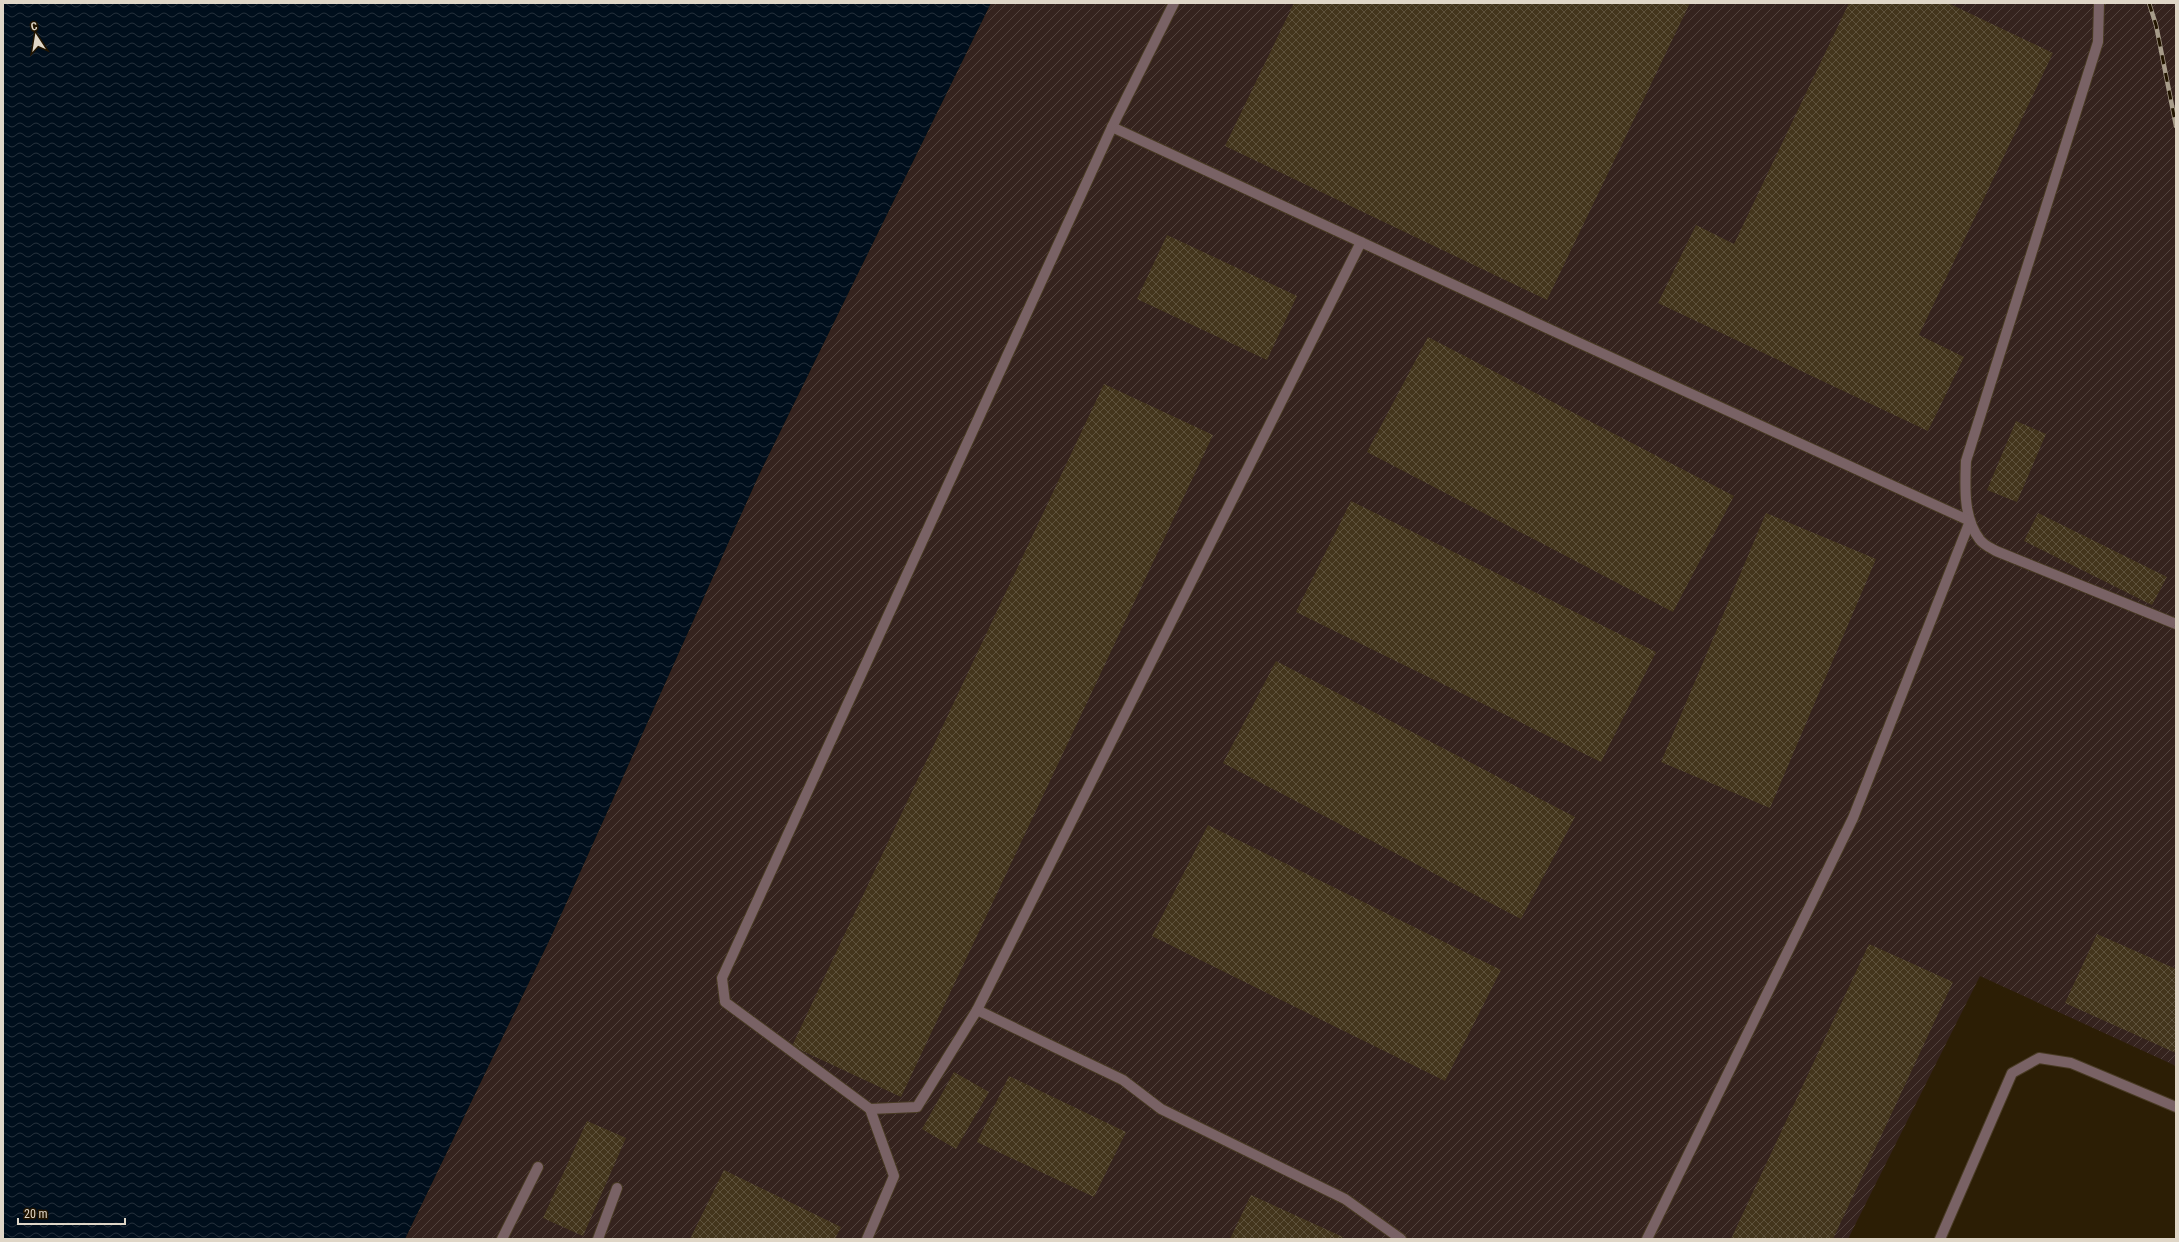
<svg xmlns="http://www.w3.org/2000/svg" width="2179" height="1242" font-family="'Roboto Condensed',sans-serif">
	<style>
		.industrial { fill: url(#industrial-furrows) }
		.water { fill: url(#water-waves) }
		.building { fill: url(#building-cross-hatch) }
		.lines { fill: none; stroke-linecap: round; stroke-linejoin: round }
		.minor-casing { stroke: #493b24; stroke-width: 12 }
		.minor { stroke: #796265; stroke-width: 10 }
		.rail-casing { stroke: #a79c8a; stroke-width: 4.5 }
		.rail { stroke: #221500; stroke-width: 3; stroke-dasharray: 9; stroke-linecap: butt }
	</style>
	<defs>
		<pattern id="industrial-furrows" width="10" height="10" patternUnits="userSpaceOnUse"><rect width="10" height="10" fill="#35231e"/><path d="M-1 1l2-2M0 10L10 0M9 11l2-2" fill="none" stroke="#52423d"/></pattern>
		<pattern id="water-waves" width="16" height="10" patternUnits="userSpaceOnUse"><rect width="16" height="10" fill="#000e1c"/><path d="M0 5q4-4 8 0t8 0" fill="none" stroke="#25303c"/></pattern>
		<pattern id="building-cross-hatch" width="8" height="8" patternUnits="userSpaceOnUse"><rect width="8" height="8" fill="#43351c"/><path d="M0 0l8 8M0 8l8-8" fill="none" stroke="#5e523c"/></pattern>
	</defs>
	<rect width="100%" height="100%" fill="#2c1e05"/>
	<polygon class="industrial" points="991,3 2176,3 2176,1066 1980,976 1848,1239 405,1239 551,937 758,477"/>
	<polygon class="water" points="3,3 991,3 758,477 551,937 405,1239 3,1239"/>
	<g class="building">
		<polygon points="1294,3 1690,3 1547,300 1225,146"/>
		<polygon points="1849,3 1948,3 2053,53 1919,335 1964,357 1928,431 1658,303 1696,225 1734,244"/>
		<polygon points="1167,235 1297,296 1267,360 1137,299"/>
		<polygon points="1428,337 1734,496 1673,612 1367,452"/>
		<polygon points="1104,384 1213,435 901,1097 792,1046"/>
		<polygon points="2016,421 2046,434 2017,502 1987,490"/>
		<polygon points="1351,501 1656,652 1601,762 1296,612"/>
		<polygon points="1766,513 1876,559 1770,808 1661,762"/>
		<polygon points="2038,513 2167,577 2152,605 2024,541"/>
		<polygon points="1276,661 1575,817 1521,919 1223,763"/>
		<polygon points="1208,825 1501,970 1445,1081 1152,936"/>
		<polygon points="2097,934 2176,969 2176,1053 2065,1003"/>
		<polygon points="1869,944 1953,982 1833,1239 1731,1239"/>
		<polygon points="954,1072 989,1092 956,1149 922,1129"/>
		<polygon points="1009,1076 1126,1132 1094,1197 977,1142"/>
		<polygon points="587,1121 626,1138 583,1236 543,1218"/>
		<polygon points="724,1170 841,1227 835,1239 690,1239"/>
		<polygon points="1251,1195 1343,1237 1342,1239 1230,1239"/>
	</g>
	<g class="lines">
		<g class="minor-casing">
			<g id="minor">
				<path d="M2099,3L2098,42L1966,461C1965,487 1963,518 1980,540C1984,545 1991,548 1996,551L2176,624"/>
				<polyline points="1112,127 1575,341 1970,521 1853,818 1647,1239"/>
				<polyline points="977,1010 1123,1080 1161,1109 1345,1199 1401,1239"/>
				<polyline points="870,1109 917,1107 977,1010 1361,242"/>
				<polyline points="502,1239 538,1167"/>
				<polyline points="598,1239 617,1188"/>
				<polyline points="867,1239 894,1176 870,1109 725,1002 722,978 1112,127 1174,3"/>
				<polyline points="1940,1239 2012,1073 2039,1058 2071,1063 2176,1107"/>
			</g>
		</g>
		<use href="#minor" class="minor"/>
		<g class="rail-casing">
			<polyline id="rail" points="2149,3 2156,25 2176,126"/>
		</g>
		<use href="#rail" class="rail"/>
	</g>
	<rect width="2179" height="1242" fill="none" stroke="#dfd6c7" stroke-width="8"/>
	<g transform="translate(36 36) rotate(348)" stroke="#221500" stroke-width="3" paint-order="stroke">
	<path d="M0-3L7 15L0 10L-7 15Z" fill="#dfd6c7"/>
	<text y="-6" font-size="11" font-weight="bold" text-anchor="middle" fill="#dfd6c7">С</text>
	</g>
	<path d="M18 1218v6h107v-6" fill="none" stroke="#dfd6c7" stroke-width="2"/>
	<text x="24" y="1218" font-size="12" fill="#dfd6c7" stroke="#221500" stroke-width="3" paint-order="stroke">20 m</text>
</svg>
